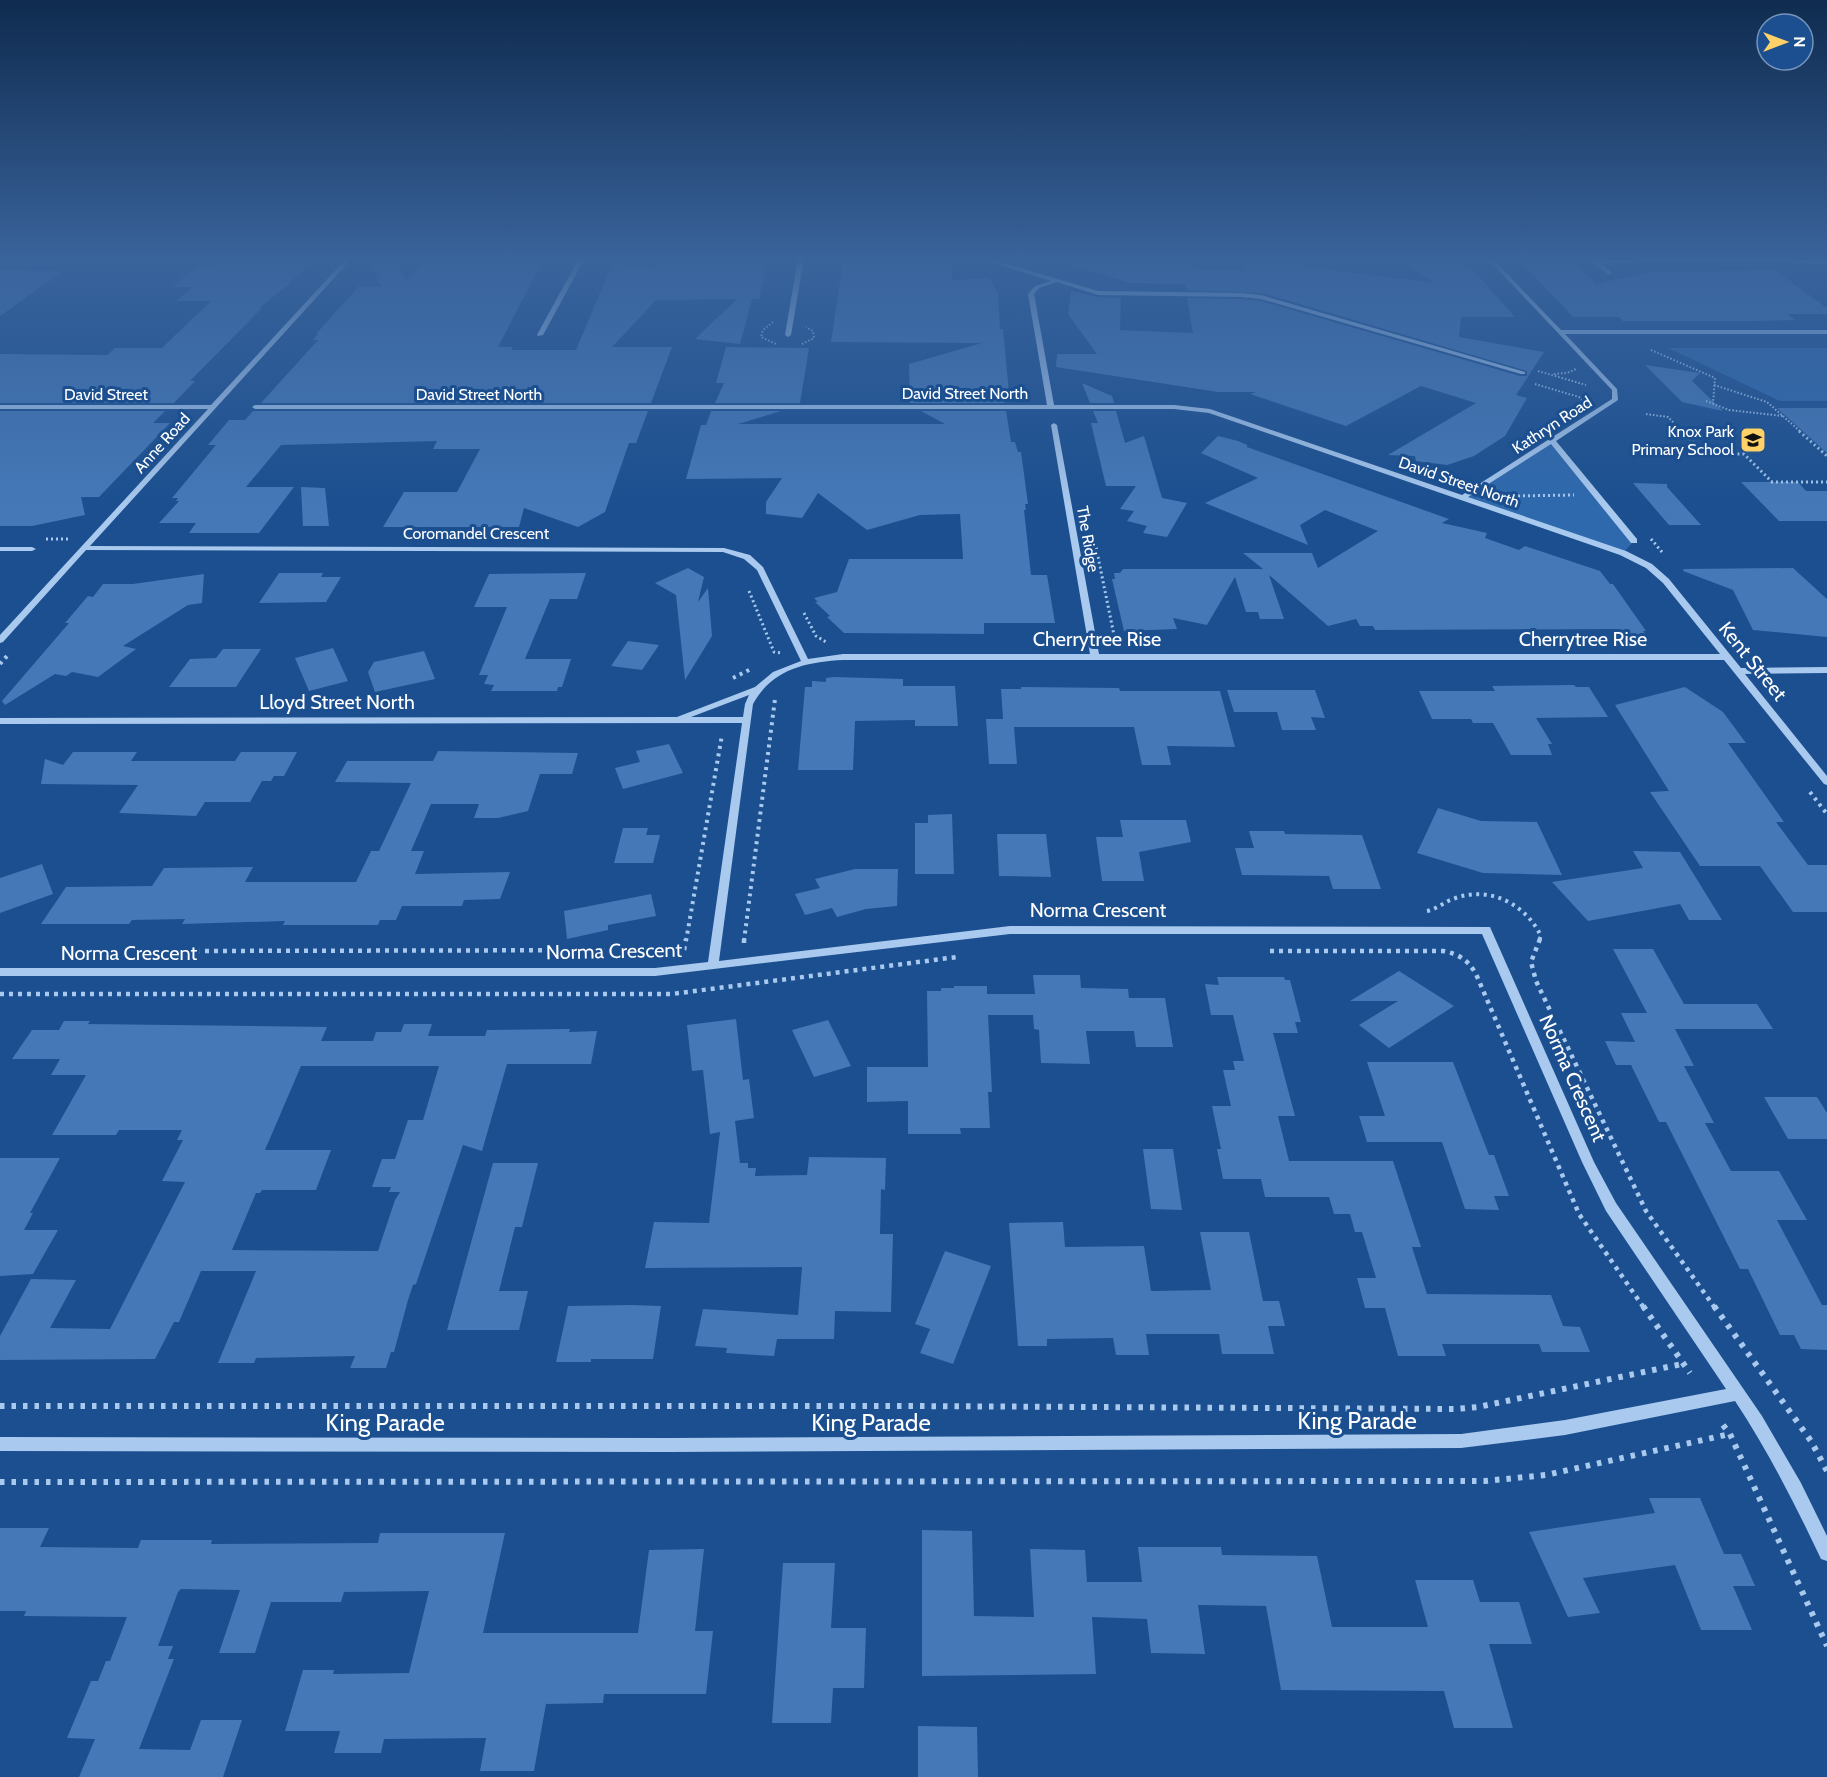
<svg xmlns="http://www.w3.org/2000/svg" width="1827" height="1777" font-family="Cabin,sans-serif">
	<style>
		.green { fill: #2e69ad }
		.building { fill: #4478b7; fill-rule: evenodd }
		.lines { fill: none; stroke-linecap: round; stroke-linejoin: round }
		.path-far4 { stroke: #a9c9ee; stroke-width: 2; stroke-dasharray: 1.5 2; stroke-linecap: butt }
		.path-far3 { stroke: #a9c9ee; stroke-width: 3; stroke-dasharray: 2 3; stroke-linecap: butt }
		.path-far2 { stroke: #a9c9ee; stroke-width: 4; stroke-dasharray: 3 4.5; stroke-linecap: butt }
		.path-far1 { stroke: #a9c9ee; stroke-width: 4.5; stroke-dasharray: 4 5; stroke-linecap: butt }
		.path { stroke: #a9c9ee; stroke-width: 6; stroke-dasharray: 4.5 7; stroke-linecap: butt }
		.minor { fill: #a9c9ee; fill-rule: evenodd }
		.labels { text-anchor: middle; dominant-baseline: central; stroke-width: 6; stroke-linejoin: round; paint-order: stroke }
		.far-street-label { font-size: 16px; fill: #fff; stroke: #1b4f8f }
		.far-poi-label { font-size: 16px; fill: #fff; stroke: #1b4f8f; text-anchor: end }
		.street-label { font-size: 20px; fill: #fff; stroke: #1b4f8f }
		.near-street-label { font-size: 24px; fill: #fff; stroke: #1b4f8f }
	</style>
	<rect width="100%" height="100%" fill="#1b4f8f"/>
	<g class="green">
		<polygon points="1668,348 1827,348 1827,401 1780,401"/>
		<polygon points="1552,441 1634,541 1623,553 1462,498"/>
	</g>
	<g class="building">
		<polygon points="220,258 281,258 279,260 312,262 289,283 291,283 259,308 262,308 190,381 195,381 174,403 0,403 0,354 107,355 115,348 162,348 211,301 176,301 193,287 173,287 197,266 211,266"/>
		<polygon points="478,258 544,258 498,347 513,347 511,350 576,350 612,264 652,267 675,260 767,262 759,299 752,299 740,344 695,339 737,299 656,300 612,347 672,347 651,403 261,403 318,340 313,340 318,334 316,334 359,286 381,287 371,264 396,261 406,282 421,263 476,261"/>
		<polygon points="867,258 951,261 952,280 989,278 998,292 1000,329 1003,329 1009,393 1003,393 1005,403 910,403 909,364 982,343 831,342 843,261 866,261"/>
		<polygon points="1067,258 1189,258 1195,270 1246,270 1240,258 1270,258 1271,260 1303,264 1301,266 1435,283 1401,261 1442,258 1454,265 1464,265 1475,272 1515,317 1461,317 1459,337 1544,352 1516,395 1527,398 1505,436 1474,456 1447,465 1416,461 1415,456 1388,455 1476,403 1421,386 1346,426 1250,394 1256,392 1218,392 1056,367 1057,354 1097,354 1068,314 1071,291 1098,297 1121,298 1120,330 1193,333 1187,298 1242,299 1261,301 1520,376 1527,376 1527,371 1262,293 1186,290 1185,284 1130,283 1066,264"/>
		<polygon points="1517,258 1568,258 1596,284 1649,272 1775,270 1827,308 1827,314 1787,314 1795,320 1753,321 1623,321 1619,317 1573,317"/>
		<polygon points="0,270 63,271 0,316"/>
		<polygon points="726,347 809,348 800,403 715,403 724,383 716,383"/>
		<polygon points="1645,365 1700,373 1692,381 1723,411 1682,402"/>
		<polygon points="1082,383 1112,396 1114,403 1090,403"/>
		<polygon points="1777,408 1827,408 1827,453"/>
		<polygon points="0,411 165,411 153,423 170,423 99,497 81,497 85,515 32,526 0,526"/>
		<polygon points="253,411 648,411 636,443 629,443 605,512 578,527 524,508 519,527 383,527 404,492 457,492 480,449 433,449 437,441 281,445 246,487 294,487 259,533 189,533 196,523 159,523 179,501 176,501 178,498 172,498 216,445 208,445 229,420 245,420"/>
		<polygon points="711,411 781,411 738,424 945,424 921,411 1006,411 1011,442 1015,442 1018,452 1021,452 1028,504 1025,504 1026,510 1024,510 1031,575 1047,575 1055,623 984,623 984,634 844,633 827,617 830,616 815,602 818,602 814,598 837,592 849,559 963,559 960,514 920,515 867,530 818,493 802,518 766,514 766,502 782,478 686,479 701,425 706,425"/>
		<polygon points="1093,411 1116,411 1125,443 1144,436 1162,498 1187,503 1167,537 1143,533 1147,526 1127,521 1134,511 1120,509 1136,486 1106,486 1091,423 1098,423"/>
		<polygon points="1218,436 1238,441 1247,445 1247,447 1449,519 1442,523 1487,533 1485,538 1519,550 1525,546 1600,571 1610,584 1613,584 1646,631 1643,631 1648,637 1621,637 1615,629 1375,630 1373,626 1360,626 1356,619 1328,626 1269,575 1284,619 1260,619 1258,612 1246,612 1235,577 1207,625 1173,618 1177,629 1124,631 1112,579 1115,579 1114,573 1120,573 1123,569 1263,569 1243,553 1312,553 1318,568 1378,531 1325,510 1300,525 1308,545 1205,503 1258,478 1201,453"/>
		<polygon points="1741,482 1798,482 1806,491 1827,491 1827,521 1779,521"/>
		<polygon points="1633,483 1667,484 1667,487 1701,525 1669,525"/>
		<polygon points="301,487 325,488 329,526 303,526"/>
		<polygon points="688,568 704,577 698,602 708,588 712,636 685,680 676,595 655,583"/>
		<polygon points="1793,568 1827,599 1827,637 1753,630 1733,590 1683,571 1684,569"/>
		<polygon points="279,573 323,573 321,577 341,577 326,602 259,603"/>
		<polygon points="586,573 577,599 550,599 525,659 571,659 562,687 558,687 557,691 491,691 494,685 484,684 488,675 479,675 507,607 474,607 489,574"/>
		<polygon points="204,574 202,603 188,605 123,646 136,649 98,677 72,672 66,676 55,674 5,705 2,701 69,623 65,623 88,596 93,597 103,584 133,584"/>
		<polygon points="628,641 659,645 642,670 611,666"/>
		<polygon points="333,648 348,681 309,691 295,658"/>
		<polygon points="223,649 261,649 236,687 169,687 190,659 216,658"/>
		<polygon points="424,651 435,679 375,692 368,672 374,662"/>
		<polygon points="834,677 903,679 903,686 955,686 958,726 915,726 915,720 855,721 853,770 798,770 805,687 812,687 812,681 826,682 826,678"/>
		<polygon points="1574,685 1576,687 1589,687 1608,717 1536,718 1552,744 1548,744 1552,755 1511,755 1493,723 1473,723 1471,719 1432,719 1419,691 1495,691 1492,686"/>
		<polygon points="1021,687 1119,688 1120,691 1220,691 1235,747 1167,746 1171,765 1142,765 1134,727 1014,727 1017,764 989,764 986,719 1003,719 1001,689 1021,689"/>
		<polygon points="1685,687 1723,712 1746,743 1728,743 1784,822 1776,822 1808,865 1827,865 1827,912 1793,912 1760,866 1700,866 1650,792 1669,791 1615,705"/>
		<polygon points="1227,690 1315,690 1325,718 1311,717 1316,730 1282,730 1277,712 1234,712"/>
		<polygon points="669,744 683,773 623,789 615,768 640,762 636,751"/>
		<polygon points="438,751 578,753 572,774 540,774 528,811 498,818 474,818 479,804 431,804 411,851 424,851 415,874 510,872 500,899 464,900 462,906 402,906 396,920 380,920 378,925 283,925 285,921 182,924 185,919 132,920 129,924 41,924 66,887 152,886 164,868 253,867 245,882 356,882 371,851 379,851 411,783 335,782 347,761 433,761"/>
		<polygon points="73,752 137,752 131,761 235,761 241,752 297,752 284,776 274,776 271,781 262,781 250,802 205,802 196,816 119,813 138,785 41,784 45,759 63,765"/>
		<polygon points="1438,808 1481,821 1537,822 1562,875 1483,873 1417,853"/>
		<polygon points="952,814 954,874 915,874 915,823 928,823 928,815"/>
		<polygon points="1120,820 1186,820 1191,842 1139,852 1144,881 1102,881 1096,837 1123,837"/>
		<polygon points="623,828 648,828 646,835 660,835 653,863 614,863"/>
		<polygon points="1249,831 1284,831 1285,834 1362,835 1381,889 1333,889 1329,876 1242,875 1235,848 1254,848"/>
		<polygon points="997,834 1046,834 1051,877 999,876"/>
		<polygon points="1633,851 1680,852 1722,920 1689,920 1680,904 1588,921 1552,882 1643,868"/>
		<polygon points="42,864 53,894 0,913 0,878"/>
		<polygon points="855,869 898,869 897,906 866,909 837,917 832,908 805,915 795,894 820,888 815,879"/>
		<polygon points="651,894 656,916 608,925 608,930 567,939 564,911"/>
		<polygon points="1613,949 1653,949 1684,1004 1757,1004 1773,1029 1675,1029 1694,1066 1684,1066 1714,1123 1705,1123 1731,1171 1779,1171 1807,1220 1777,1220 1822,1305 1827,1305 1827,1350 1801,1349 1794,1335 1780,1335 1748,1269 1740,1269 1666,1122 1659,1122 1631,1065 1616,1065 1605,1041 1635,1042 1621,1013 1647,1013"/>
		<polygon points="1399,971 1454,1006 1389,1048 1359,1025 1398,1001 1350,1001"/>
		<polygon points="1033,975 1080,975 1081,988 1128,989 1129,998 1165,998 1173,1047 1136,1047 1134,1031 1086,1031 1090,1064 1041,1063 1039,1030 1034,1029 1033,1015 988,1015 992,1092 988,1092 990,1128 960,1128 961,1134 908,1134 908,1101 867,1102 867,1067 928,1067 927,991 941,991 941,988 954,988 954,986 987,986 987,994 1035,994"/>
		<polygon points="1217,977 1284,977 1285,980 1290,980 1301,1022 1295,1022 1298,1033 1273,1033 1295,1116 1278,1116 1289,1161 1393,1161 1421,1247 1412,1247 1427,1294 1551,1295 1563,1326 1580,1327 1590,1352 1542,1352 1539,1344 1442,1344 1446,1356 1398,1356 1385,1308 1365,1308 1357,1278 1376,1278 1362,1232 1355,1232 1350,1214 1334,1214 1329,1197 1265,1197 1261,1179 1223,1179 1217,1149 1221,1149 1212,1106 1231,1106 1223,1070 1235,1070 1233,1061 1244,1061 1233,1015 1211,1015 1205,984 1219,985"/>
		<polygon points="736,1019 743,1080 749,1079 754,1118 735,1121 740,1163 748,1163 748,1168 756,1168 755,1176 807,1175 809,1157 886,1158 885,1190 881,1189 880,1234 893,1234 891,1312 835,1311 834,1339 777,1339 774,1356 726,1353 727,1348 695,1346 703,1309 798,1315 802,1267 645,1268 654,1222 709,1223 720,1132 710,1134 703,1070 692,1071 687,1025"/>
		<polygon points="828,1020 851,1066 814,1077 792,1030"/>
		<path d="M64,1021H90L88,1024L327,1027L321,1041H373L376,1032H401L404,1024H432L428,1036H485L487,1030L570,1029L569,1032L597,1031L591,1064H507L482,1151L463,1145L416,1284L413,1285L408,1300L394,1352H391L386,1368H350L355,1356L256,1358L254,1363H218L256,1271H201L179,1322H174L155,1359L0,1360V1336L31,1279L76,1280L50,1328L110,1329L185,1182L162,1181L183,1140H177L182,1130H119L116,1135H52L86,1075H51L60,1059H12L32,1030H59ZM301,1066H439L423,1120H408L395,1159H382L372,1187H391L389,1192H400L395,1200L378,1251L232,1250L256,1193H260L262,1190H316L331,1150H265Z"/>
		<polygon points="1367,1062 1453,1062 1489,1155 1494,1155 1509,1196 1494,1196 1499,1210 1465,1209 1442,1142 1367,1142 1359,1116 1385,1116"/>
		<polygon points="1764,1097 1817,1097 1827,1113 1827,1139 1788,1139"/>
		<polygon points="1143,1149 1173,1149 1182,1210 1151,1209"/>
		<polygon points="0,1158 60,1158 30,1213 33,1213 24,1230 58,1230 33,1274 0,1276"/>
		<polygon points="493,1163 538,1163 522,1227 515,1227 499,1291 528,1291 519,1330 447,1330"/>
		<polygon points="1063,1222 1065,1247 1144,1246 1151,1291 1211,1290 1200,1232 1249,1232 1263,1301 1279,1301 1285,1326 1268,1326 1274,1354 1222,1354 1219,1334 1146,1334 1149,1355 1116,1355 1113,1338 1047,1339 1047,1346 1018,1346 1009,1223"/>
		<polygon points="945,1251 991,1266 953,1364 920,1353 930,1329 915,1324"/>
		<polygon points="632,1305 661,1306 653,1359 591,1359 591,1362 556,1362 568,1306"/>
		<polygon points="1649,1498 1700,1498 1724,1554 1741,1554 1755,1586 1733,1586 1752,1630 1701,1630 1675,1565 1583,1578 1600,1613 1568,1617 1529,1532 1655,1513"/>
		<polygon points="0,1528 49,1528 40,1547 138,1548 141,1540 212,1540 211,1544 378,1543 380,1533 505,1533 483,1633 638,1633 649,1550 704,1549 695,1631 713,1631 706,1694 604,1694 603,1703 546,1704 534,1771 480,1771 486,1738 384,1739 381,1753 334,1753 340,1731 285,1731 303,1670 334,1670 333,1674 409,1673 429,1591 344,1592 341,1602 271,1602 255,1653 219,1653 240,1590 181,1589 178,1592 158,1646 173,1646 168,1659 174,1659 139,1749 190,1750 201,1720 242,1720 223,1777 79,1777 95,1739 67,1738 91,1681 98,1681 106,1661 110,1661 127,1617 24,1616 26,1611 0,1611"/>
		<polygon points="922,1530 972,1531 974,1616 1034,1617 1030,1549 1085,1550 1087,1582 1142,1582 1138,1547 1221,1547 1222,1555 1317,1556 1332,1627 1428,1627 1415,1580 1473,1580 1480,1602 1519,1602 1532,1644 1489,1644 1513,1728 1454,1728 1444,1691 1281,1690 1266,1606 1198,1605 1205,1654 1151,1653 1147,1619 1092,1617 1096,1674 922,1676"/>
		<polygon points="783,1563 835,1563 831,1628 866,1628 864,1688 833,1688 831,1723 772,1723"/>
		<polygon points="918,1726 977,1727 978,1777 918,1777"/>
	</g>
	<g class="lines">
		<g class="path-far4">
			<polyline points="773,322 763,330 761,337 776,344"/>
			<polyline points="802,344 814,338 813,331 806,327"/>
			<polyline points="1651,350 1715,378 1713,403"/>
			<polyline points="1538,371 1586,385"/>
			<polyline points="1554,374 1567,373 1576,369"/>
			<polyline points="1535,384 1579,397 1583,401"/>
			<polyline points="1714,385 1767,402 1801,432"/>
			<polyline points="1706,401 1729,410 1783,416"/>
			<polyline points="1646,414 1668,417 1683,432"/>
		</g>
		<g class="path-far3">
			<polyline points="1682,431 1705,454 1744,454 1772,482"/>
			<polyline points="1799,431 1827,456"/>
			<polyline points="1771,482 1827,482"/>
			<polyline points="1513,496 1574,495"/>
			<polyline points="46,539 68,539"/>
			<polyline points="1651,539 1662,552"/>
			<polyline points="1096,547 1115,640"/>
			<polyline points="749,591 774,652 782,653"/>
			<polyline points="804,613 816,636 826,642"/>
		</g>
		<g class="path-far2">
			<polyline points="0,664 7,656"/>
			<polyline points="733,678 751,669"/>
			<polyline points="1810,792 1827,814"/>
			<path d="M1427,911C1437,909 1444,902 1453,899C1488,885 1525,903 1541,936L1539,941"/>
			<polyline points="686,941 722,735"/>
			<polyline points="744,941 775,699"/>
		</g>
		<g class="path-far1">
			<polyline points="1540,939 1531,962 1536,981 1646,1211 1715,1308"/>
			<polyline points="744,943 744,939"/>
			<polyline points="684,950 686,939"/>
			<polyline points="187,951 674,950"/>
			<path d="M1270,951H1443C1459,954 1468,960 1476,974L1579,1214L1644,1308"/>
			<polyline points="0,994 672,994 957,957"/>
		</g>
		<g class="path">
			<polyline points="1643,1306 1690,1373"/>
			<polyline points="1714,1306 1811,1441 1827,1471"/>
			<polyline points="0,1406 905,1406 1456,1409 1478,1407 1682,1364"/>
			<polyline points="1723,1425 1730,1434 1827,1646"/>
			<polyline points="0,1482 1485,1481 1546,1475 1730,1434"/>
		</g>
		<g class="minor">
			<path d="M345,258H350L346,265L90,546L724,548L750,555L763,567L808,659L843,654H1090L1051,425L1054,423L1057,425L1099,654H1720L1663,583L1646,568L1620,555L1209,413L1174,409H255L252,407L255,405H1047L1028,294L1035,286L1051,281L979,258H986L1098,291L1242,293L1261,295L1525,372V374H1521L1261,299L1242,297L1098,295L1057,282L1039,288L1034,294L1054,405H1174L1210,409L1462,495L1612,399V390L1487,258H1492L1561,330H1827V334H1565L1617,389L1618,400L1556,441L1637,539V543H1631L1551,444L1468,497L1626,551L1652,564L1669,579L1741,668L1827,667V673L1745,674L1827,776V785L1824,784L1724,660H843C806,662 772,669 753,704L719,961L1010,926L1490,927L1594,1162L1616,1203L1762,1416L1801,1483L1827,1536V1561L1821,1559C1795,1504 1768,1451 1735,1401L1565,1435L1461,1448L670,1452L0,1451V1437L670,1438L1461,1434L1565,1420L1726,1389L1606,1211L1582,1162L1482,934H1010L655,976H0V968H655L708,962L742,723L0,724V718L677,717L755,687L773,672L801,661L757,570L744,559L723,552L86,550L3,642L0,643V635L208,409H0V405H211L342,263ZM749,695L745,704L743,717H691Z"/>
			<polygon points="579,258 585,258 543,335 538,336 537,335"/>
			<polygon points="798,258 804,258 791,335 788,337 785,335"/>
			<polygon points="1589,258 1595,258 1598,260 1739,258 1827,260 1827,264 1750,261 1601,263 1612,273 1609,275"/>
			<polygon points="0,547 32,547 36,549 32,551 0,551"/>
		</g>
	</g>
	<linearGradient id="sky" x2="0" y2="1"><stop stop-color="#0f2b4f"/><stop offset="0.51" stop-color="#39639b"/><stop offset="1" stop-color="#39639b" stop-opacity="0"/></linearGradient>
	<rect width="1827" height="506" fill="url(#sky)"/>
	<defs>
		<g id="school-square" transform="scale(1.35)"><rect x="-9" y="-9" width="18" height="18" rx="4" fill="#ffd166" stroke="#1b4f8f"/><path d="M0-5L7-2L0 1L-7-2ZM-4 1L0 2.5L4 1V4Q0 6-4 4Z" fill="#111"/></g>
	</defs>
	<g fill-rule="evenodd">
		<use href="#school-square" x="1753" y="440"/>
	</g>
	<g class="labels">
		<g class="far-street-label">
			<text x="965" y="393">David Street North</text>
			<text x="106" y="394">David Street</text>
			<text x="479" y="394">David Street North</text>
			<text transform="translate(1552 425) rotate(-33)">Kathryn Road</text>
			<text transform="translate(162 443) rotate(-48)">Anne Road</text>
			<text transform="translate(1459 482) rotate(19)">David Street North</text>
			<text x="476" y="533">Coromandel Crescent</text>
			<text transform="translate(1088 539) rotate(80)">The Ridge</text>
		</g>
		<g class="far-poi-label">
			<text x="1734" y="431">Knox Park<tspan x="1734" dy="18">Primary School</tspan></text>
		</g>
		<g class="street-label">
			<text x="1097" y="639">Cherrytree Rise</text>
			<text x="1583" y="639">Cherrytree Rise</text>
			<text transform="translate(1753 661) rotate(51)">Kent Street</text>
			<text x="337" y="702">Lloyd Street North</text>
			<text x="1098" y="910">Norma Crescent</text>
			<text transform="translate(614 951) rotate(-1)">Norma Crescent</text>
			<text x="129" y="953">Norma Crescent</text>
			<text transform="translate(1573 1078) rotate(66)">Norma Crescent</text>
		</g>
		<g class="near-street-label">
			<text x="1357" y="1420">King Parade</text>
			<text x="385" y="1422">King Parade</text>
			<text x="871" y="1422">King Parade</text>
		</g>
	</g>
	<g transform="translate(1785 42) rotate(90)"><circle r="28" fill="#1b4f8f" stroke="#7695bc" stroke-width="1.5"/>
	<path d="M0-4.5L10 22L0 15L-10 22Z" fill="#ffd166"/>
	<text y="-9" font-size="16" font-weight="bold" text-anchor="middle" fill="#ffffff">N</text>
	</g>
</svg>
